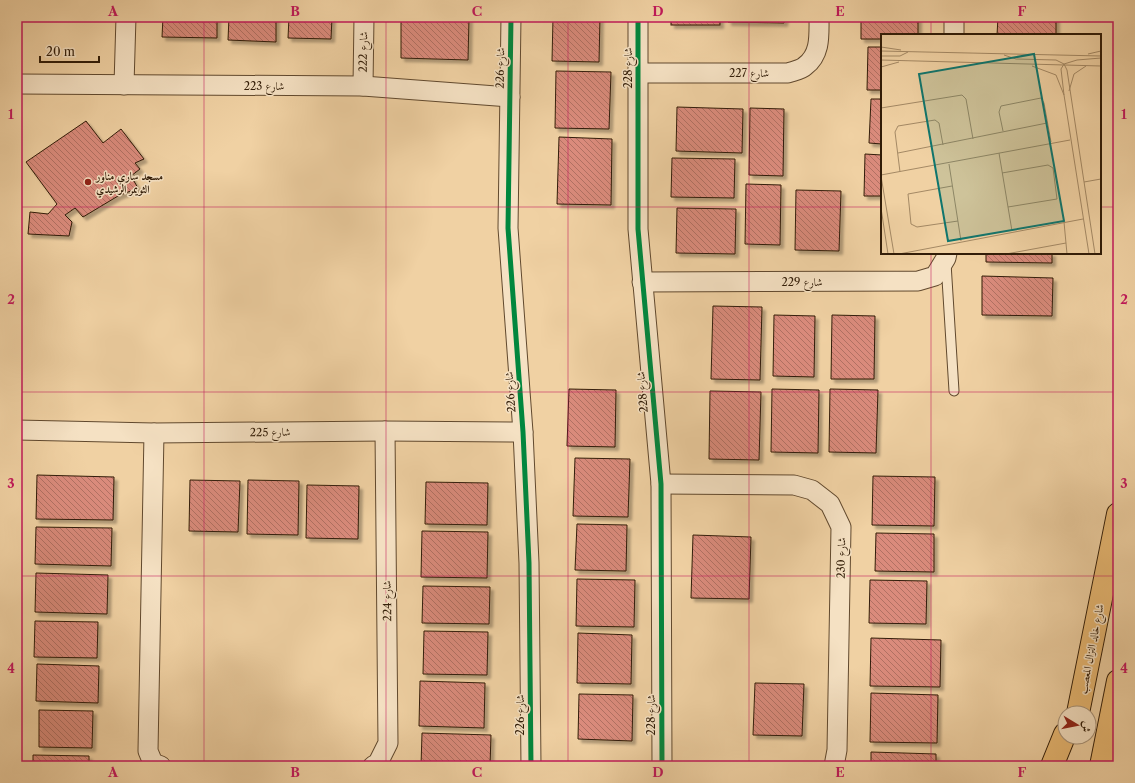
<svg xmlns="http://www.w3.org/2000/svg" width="1135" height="783" font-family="'Libre Caslon Text',Amiri,serif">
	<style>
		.building { fill: url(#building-back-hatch); stroke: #311c07; filter: url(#shadow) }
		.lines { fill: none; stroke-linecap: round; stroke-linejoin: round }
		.lane-casing { stroke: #61492e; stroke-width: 11 }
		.street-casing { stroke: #61492e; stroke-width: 21 }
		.primary-casing { stroke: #311c07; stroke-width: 24 }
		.lane { stroke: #f5e1c3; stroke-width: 9 }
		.street { stroke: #f5e1c3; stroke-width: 19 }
		.primary { stroke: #e8b872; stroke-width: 22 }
		.cycleway-casing { stroke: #f5e1c3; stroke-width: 8 }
		.cycleway { stroke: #00873e; stroke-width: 5 }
		.grid { fill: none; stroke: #c2185b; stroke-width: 1; stroke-opacity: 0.55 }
		.poi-dot { fill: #8f2418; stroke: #f5e1c3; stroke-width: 1.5 }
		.labels { text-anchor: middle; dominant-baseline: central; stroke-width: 3; stroke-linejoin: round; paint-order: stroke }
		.street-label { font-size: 11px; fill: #311c07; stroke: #f5e1c3 }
		.poi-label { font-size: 11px; font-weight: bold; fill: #311c07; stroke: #f5e1c3; text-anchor: start }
		.inset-road { fill: none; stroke: #a48965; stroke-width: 1 }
		.view { fill: #0f766e; fill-opacity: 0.15; stroke: #0f766e; stroke-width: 2 }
		.inset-edge { fill: none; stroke: #311c07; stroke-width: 2 }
		.neatline { fill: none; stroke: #c2185b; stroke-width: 1.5 }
		.grid-label { font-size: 13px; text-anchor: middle; font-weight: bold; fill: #c2185b }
	</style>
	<defs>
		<pattern id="building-back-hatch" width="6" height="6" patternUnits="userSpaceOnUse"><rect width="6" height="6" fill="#da8b7c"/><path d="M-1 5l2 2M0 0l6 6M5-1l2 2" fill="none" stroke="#b17164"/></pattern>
		<filter id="shadow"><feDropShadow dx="3.5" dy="3.5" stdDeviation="1" flood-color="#0004"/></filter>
	</defs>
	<rect width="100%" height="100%" fill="#f0d1a3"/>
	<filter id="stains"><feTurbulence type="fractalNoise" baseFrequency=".005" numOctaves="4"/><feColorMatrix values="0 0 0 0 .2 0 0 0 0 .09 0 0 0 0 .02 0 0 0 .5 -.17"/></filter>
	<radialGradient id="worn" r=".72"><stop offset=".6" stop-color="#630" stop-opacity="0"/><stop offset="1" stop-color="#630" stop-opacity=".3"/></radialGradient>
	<g class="building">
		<polygon points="163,17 217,17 217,38 162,37"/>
		<polygon points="229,17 276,17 276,42 228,40"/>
		<polygon points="289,17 332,17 331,39 288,38"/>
		<polygon points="401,17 469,18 468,60 401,58"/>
		<polygon points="553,17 600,17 599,62 552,61"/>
		<rect x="671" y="17" width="49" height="8"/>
		<polygon points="728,17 785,17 784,23 728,22"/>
		<polygon points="861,17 918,17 918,35 882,35 882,39 861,39"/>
		<polygon points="998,17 1056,17 1056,35 997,35"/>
		<polygon points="868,47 882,47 882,90 867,90"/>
		<polygon points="556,71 611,72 609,129 555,128"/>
		<polygon points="871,99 882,99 882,144 869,143"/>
		<polygon points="677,107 743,109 742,153 676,151"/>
		<polygon points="750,108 784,109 783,176 749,175"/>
		<polygon points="86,121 103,143 121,129 144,159 135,163 140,169 131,176 138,188 118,196 83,217 75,208 65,215 72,222 69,236 28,234 30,212 48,214 57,204 26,162"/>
		<polygon points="559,137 612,139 611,205 557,204"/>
		<polygon points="865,154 882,155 882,196 864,196"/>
		<polygon points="672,158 735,159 734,198 671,197"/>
		<polygon points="746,184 781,185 780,245 745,244"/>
		<polygon points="796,190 841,191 839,251 795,250"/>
		<polygon points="677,208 736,209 735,254 676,253"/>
		<polygon points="986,253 1052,253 1052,263 986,262"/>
		<polygon points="982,276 1053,278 1052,316 982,315"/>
		<polygon points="713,306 762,307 760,380 711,379"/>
		<polygon points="774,315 815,316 814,377 773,376"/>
		<polygon points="832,315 875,316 874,379 831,379"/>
		<polygon points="569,389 616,390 615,447 567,446"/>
		<polygon points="772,389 819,390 818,453 771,452"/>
		<polygon points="830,389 878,390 876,453 829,452"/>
		<polygon points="710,391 761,392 759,460 709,459"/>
		<polygon points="575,458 630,459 628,517 573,516"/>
		<polygon points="37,475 114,477 113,520 36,519"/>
		<polygon points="873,476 935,477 934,526 872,525"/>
		<polygon points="190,480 240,481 238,532 189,531"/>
		<polygon points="248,480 299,481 298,535 247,534"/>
		<polygon points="426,482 488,483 487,525 425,524"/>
		<polygon points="307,485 359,486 358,539 306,538"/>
		<polygon points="577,524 627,525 626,571 575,570"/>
		<polygon points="36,527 112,528 111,566 35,564"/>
		<polygon points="422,531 488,532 487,578 421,577"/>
		<polygon points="876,533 934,534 934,572 875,571"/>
		<polygon points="693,535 751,537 749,599 691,598"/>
		<polygon points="36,573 108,575 107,614 35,612"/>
		<polygon points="577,579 635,580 634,627 576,626"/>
		<polygon points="870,580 927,581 926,624 869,623"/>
		<polygon points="423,586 490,587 489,624 422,623"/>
		<polygon points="35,621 98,622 97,658 34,657"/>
		<polygon points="424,631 488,632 487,675 423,674"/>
		<polygon points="578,633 632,635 631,684 577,683"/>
		<polygon points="871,638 941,640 940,687 870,686"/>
		<polygon points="37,664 99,666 98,703 36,701"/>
		<polygon points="420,681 485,683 484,728 419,726"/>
		<polygon points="755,683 804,684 802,736 753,735"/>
		<polygon points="871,693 938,695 937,743 870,742"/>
		<polygon points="579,694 633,695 632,741 578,739"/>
		<polygon points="39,710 93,711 92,748 39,747"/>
		<polygon points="422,733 491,735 490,766 421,766"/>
		<polygon points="871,752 936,754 936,766 871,766"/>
		<polygon points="33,755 89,756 89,766 33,766"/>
	</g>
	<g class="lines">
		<g class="lane-casing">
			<polyline id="lane" points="946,263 954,391"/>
		</g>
		<g class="street-casing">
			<g id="street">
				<polyline points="511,17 508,228 523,432 529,563 531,766"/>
				<polyline points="638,17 638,229 661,484 662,766"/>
				<polyline points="954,35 954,17"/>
				<path d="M638,73H788C793,71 801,70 805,66C821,54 819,35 819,17"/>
				<polyline points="17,84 363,86 510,97"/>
				<polyline points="124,85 126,17"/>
				<polyline points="363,86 364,17"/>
				<polyline points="642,282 918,281 935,276 946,258 947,253"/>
				<polyline points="17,430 154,433 385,431 523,432"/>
				<polyline points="154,433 148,751 153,763 161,766"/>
				<polyline points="661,484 794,485 812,490 830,504 841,527 837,750 834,766"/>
				<polyline points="373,766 378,763 388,743 385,431"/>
			</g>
		</g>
		<g class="primary-casing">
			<g id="primary">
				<polyline points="1078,713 1118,514"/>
				<polyline points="1052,766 1065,734"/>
				<polyline points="1101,766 1118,681"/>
			</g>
		</g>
		<use href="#lane" class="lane"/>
		<use href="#street" class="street"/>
		<use href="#primary" class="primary"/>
		<g class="cycleway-casing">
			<g id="cycleway">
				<polyline points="511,17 508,228 523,432 529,563 531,766"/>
				<polyline points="638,17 638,229 661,484 662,766"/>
			</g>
		</g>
		<use href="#cycleway" class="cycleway"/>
	</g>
	<path class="grid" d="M204,17V766M386,17V766M568,17V766M749,17V766M931,17V35M17,207H882M1100,207H1118M931,253V766M17,392H1118M17,576H1118"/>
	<circle class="poi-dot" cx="88" cy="182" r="4"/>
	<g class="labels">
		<g class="street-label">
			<text transform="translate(363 52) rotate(-89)">شارع 222</text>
			<text transform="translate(500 68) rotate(-89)">شارع 226</text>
			<text transform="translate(628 68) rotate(-90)">شارع 228</text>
			<text x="749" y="73">شارع 227</text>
			<text x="264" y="86">شارع 223</text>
			<text x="802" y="282">شارع 229</text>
			<text transform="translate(510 392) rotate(-94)">شارع 226</text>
			<text transform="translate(642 392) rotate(-95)">شارع 228</text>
			<text transform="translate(270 432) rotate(-1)">شارع 225</text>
			<text transform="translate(841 558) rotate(-89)">شارع 230</text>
			<text transform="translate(387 601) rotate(-91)">شارع 224</text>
			<text transform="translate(1091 649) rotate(-79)">شارع خالد النزال المعصب</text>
			<text transform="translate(520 715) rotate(-90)">شارع 226</text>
			<text transform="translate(651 715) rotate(-90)">شارع 228</text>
		</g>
		<g class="poi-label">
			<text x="96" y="176">مسجد ساري مناور<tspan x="96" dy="13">الثويمر الرشيدي</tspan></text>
		</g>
	</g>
	<g transform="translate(881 34)">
		<rect width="220" height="220" fill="#f0d1a3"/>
		<path class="inset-road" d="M0,13L20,16M0,17L220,22M207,20L220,17M123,21L135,25L175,26L183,30L196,26L220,24M0,22H19L27,18M0,26L220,32M183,30L186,36L214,220M183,30L180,35L183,61L208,220M151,32L175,41L183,61M0,33L18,28M188,57L193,40L205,32M0,74L81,61L85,65L92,105M122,97L118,78L120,72L160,64L163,69L170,108M17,119L166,89M118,119L131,197M68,130L80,207M19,138L14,98L17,92L54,86L58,89L62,111M121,139L167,131L172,134L176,165L127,173M0,141L189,106M0,142L13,220M203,148L220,145M71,152L27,160L30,190L36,193L77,187M0,174L7,220M183,188L186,220M18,220L202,185M125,220L185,209"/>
		<path class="view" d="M153,20L183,187L67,207L38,40Z"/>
		<rect width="220" height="220" class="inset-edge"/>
	</g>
	<rect width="1135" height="783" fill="none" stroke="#f0d1a3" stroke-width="44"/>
	<g transform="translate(1077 725) rotate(100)"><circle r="19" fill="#f5e1c3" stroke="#a79278"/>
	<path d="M0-3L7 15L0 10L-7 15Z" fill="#8f2418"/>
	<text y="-6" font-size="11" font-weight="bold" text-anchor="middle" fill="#311c07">ش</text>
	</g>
	<path d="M40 56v6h59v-6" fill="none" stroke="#311c07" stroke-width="2"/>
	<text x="46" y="56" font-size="12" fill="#311c07" stroke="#f5e1c3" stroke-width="3" paint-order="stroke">20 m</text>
	<rect x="22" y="22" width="1091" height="739" class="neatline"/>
	<g class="grid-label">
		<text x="113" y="16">A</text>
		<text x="295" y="16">B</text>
		<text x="477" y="16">C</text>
		<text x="658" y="16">D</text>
		<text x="840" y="16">E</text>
		<text x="1022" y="16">F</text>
		<text x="11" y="119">1</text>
		<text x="1124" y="119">1</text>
		<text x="11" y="304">2</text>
		<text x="1124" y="304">2</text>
		<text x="11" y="488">3</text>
		<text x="1124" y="488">3</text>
		<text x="11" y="673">4</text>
		<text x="1124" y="673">4</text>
		<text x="113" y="777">A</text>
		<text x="295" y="777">B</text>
		<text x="477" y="777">C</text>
		<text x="658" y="777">D</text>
		<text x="840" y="777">E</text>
		<text x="1022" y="777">F</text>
	</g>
	<rect width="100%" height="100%" filter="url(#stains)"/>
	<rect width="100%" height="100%" fill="url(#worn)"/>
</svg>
